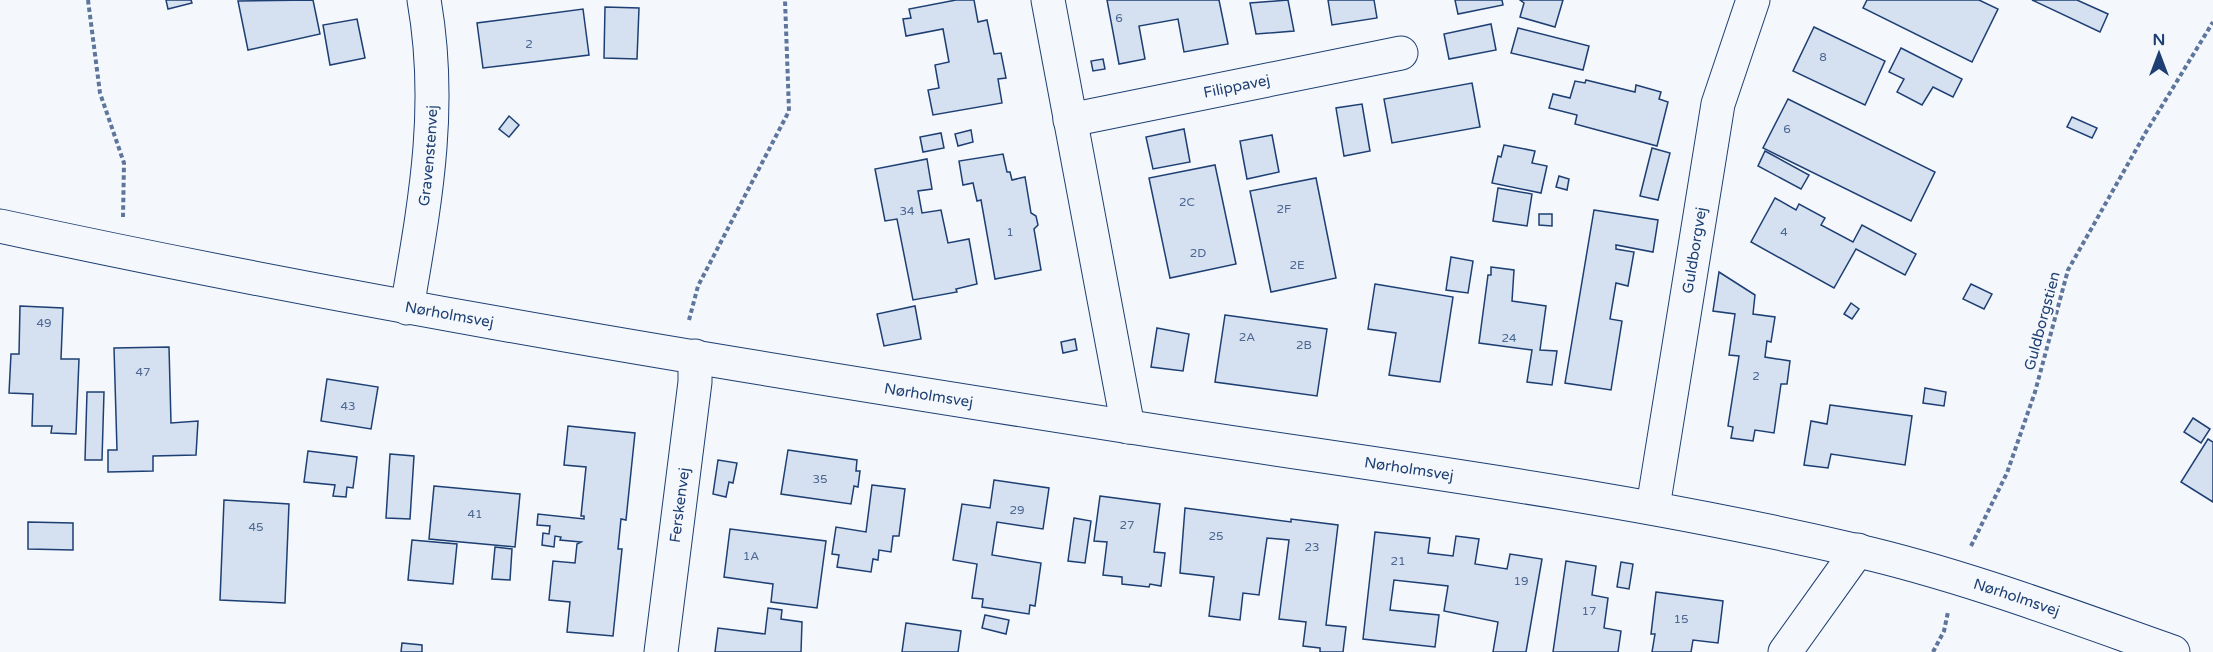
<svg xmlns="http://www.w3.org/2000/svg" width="2213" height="652" font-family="'Varela Round',sans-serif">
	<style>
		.building { fill: #d5e0f0; stroke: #1d3f73; stroke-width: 1.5 }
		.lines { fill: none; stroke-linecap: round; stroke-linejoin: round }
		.street-casing { stroke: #1d3f73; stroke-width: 35 }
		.secondary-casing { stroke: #1d3f73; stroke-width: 35 }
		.path { stroke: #5e769c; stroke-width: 4; stroke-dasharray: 4.5 3; stroke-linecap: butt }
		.street { stroke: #f4f7fb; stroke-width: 33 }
		.secondary { stroke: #f4f7fb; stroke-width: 33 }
		.labels { text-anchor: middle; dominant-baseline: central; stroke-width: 4.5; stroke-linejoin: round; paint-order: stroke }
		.number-label { font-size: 12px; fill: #4b6792 }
		.street-label { font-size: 15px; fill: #1d3f73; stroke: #f4f7fb }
	</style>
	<rect width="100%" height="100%" fill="#f4f7fb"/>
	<g class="building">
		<polygon points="166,0 191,0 192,3 168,9"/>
		<polygon points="313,0 320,34 248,50 238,1"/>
		<polygon points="956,0 974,0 978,22 987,20 994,54 1001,53 1006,78 998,79 1002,103 933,115 928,90 939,88 935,65 949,62 943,29 906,36 903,19 911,18 909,9"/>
		<polygon points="1107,0 1219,0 1228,44 1184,52 1178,19 1139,26 1145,59 1119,64"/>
		<polygon points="1288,0 1294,31 1256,34 1250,3"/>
		<polygon points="1328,0 1374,0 1377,18 1332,25"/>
		<polygon points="1455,0 1502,0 1503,5 1458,14"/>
		<polygon points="1520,0 1563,0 1555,27 1520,17 1524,3"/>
		<polygon points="1867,0 1979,0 1998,9 1972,62 1863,8"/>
		<polygon points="2032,0 2077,0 2108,14 2100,32"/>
		<polygon points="605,7 639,8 637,59 604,58"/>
		<polygon points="583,9 589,55 483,68 477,23"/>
		<polygon points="357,19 365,58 330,65 323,25"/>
		<polygon points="1491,24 1496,50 1449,59 1444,34"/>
		<polygon points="1814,27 1885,61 1865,105 1793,71"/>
		<polygon points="1518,28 1589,46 1583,70 1511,53"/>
		<polygon points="1901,48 1962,79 1953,97 1933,87 1922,105 1897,92 1904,79 1889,72"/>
		<polygon points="1103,59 1105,69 1093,71 1091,61"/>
		<polygon points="1586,80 1635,92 1636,85 1661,92 1659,99 1668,102 1657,146 1575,124 1577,115 1549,108 1553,94 1570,98 1575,81 1585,83"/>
		<polygon points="1472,83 1480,127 1392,143 1384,99"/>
		<polygon points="1788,99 1935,172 1911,221 1763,148"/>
		<polygon points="1362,104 1370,151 1344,156 1336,108"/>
		<polygon points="509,116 519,125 509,137 499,129"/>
		<polygon points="2072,117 2097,128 2092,138 2067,127"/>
		<polygon points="1184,129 1190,162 1153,169 1146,137"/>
		<polygon points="971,130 973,142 958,146 955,134"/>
		<polygon points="941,133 944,148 923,152 920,137"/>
		<polygon points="1272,135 1279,172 1247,179 1240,141"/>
		<polygon points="1504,145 1535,151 1532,163 1547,166 1541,193 1492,183 1498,156 1501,157"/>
		<polygon points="1652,148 1670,153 1658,200 1640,196"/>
		<polygon points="1765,151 1809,175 1801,189 1758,166"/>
		<polygon points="1003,154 1007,172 1010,172 1012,180 1025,177 1031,213 1036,216 1038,225 1034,229 1041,270 995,279 981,200 977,201 973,183 963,185 959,161"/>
		<polygon points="927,159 932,189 918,191 922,213 941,210 948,243 969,239 977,284 956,289 957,292 913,300 897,219 885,221 875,169"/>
		<polygon points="1215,165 1236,264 1170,278 1149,178"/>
		<polygon points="1559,176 1569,179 1567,190 1556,187"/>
		<polygon points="1316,178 1336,278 1271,292 1250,191"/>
		<polygon points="1498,188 1532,194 1527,226 1493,221"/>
		<polygon points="1775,198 1796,210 1799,204 1825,218 1821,225 1853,242 1862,225 1916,254 1905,275 1856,249 1834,288 1751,242"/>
		<polygon points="1594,210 1658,220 1653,252 1616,245 1616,249 1634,252 1628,286 1616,283 1610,319 1622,321 1611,390 1565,383"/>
		<polygon points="1539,214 1552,214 1552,226 1539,225"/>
		<polygon points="1451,257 1473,261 1468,293 1446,290"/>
		<polygon points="1491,267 1514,270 1512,301 1546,306 1540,350 1557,351 1552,385 1527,382 1532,350 1479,343 1488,275 1491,275"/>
		<polygon points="1719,272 1755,295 1753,314 1775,317 1771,342 1767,341 1765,357 1790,361 1787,384 1781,384 1774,433 1755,430 1753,441 1731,438 1733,427 1728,426 1739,356 1729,355 1735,314 1713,311"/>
		<polygon points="1375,284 1453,297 1440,382 1389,375 1396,333 1368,329"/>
		<polygon points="1971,284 1992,294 1984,309 1963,299"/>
		<polygon points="1851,303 1859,309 1852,319 1844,314"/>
		<polygon points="20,306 63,308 61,359 79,359 76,434 51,433 52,426 32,426 33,394 9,393 11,354 19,354"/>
		<polygon points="915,306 921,339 884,346 877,314"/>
		<polygon points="1225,315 1327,329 1317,396 1215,382"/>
		<polygon points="1157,328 1189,334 1183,371 1151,367"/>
		<polygon points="1075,339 1077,350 1063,353 1061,342"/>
		<polygon points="169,347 171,423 198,421 196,455 153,456 153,471 108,472 108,450 117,450 114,348"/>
		<polygon points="327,379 378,387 371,429 321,421"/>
		<polygon points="1925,388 1946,392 1944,406 1923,403"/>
		<polygon points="87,392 104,392 102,460 85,460"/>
		<polygon points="1830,405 1912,416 1905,465 1831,454 1828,468 1804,465 1811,421 1827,424"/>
		<polygon points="2193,418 2210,429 2201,443 2184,432"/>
		<polygon points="568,426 635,433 626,520 621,519 618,549 622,549 613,636 567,632 570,602 549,600 553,561 575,563 577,544 581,542 560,540 561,537 555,536 554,547 542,545 543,533 549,534 550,526 537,525 538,514 584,519 584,516 581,516 586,467 564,465"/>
		<polygon points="2208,439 2213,442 2213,502 2181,482"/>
		<polygon points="788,450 857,460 856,471 860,471 858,487 854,486 851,504 781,494"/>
		<polygon points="308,451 357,457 353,488 347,487 346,497 333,496 335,485 304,482"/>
		<polygon points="390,454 414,456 410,519 386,518"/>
		<polygon points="718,460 737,463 733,483 729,482 726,497 713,494"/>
		<polygon points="994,480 1049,488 1043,529 997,522 992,555 1041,563 1035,606 1030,605 1029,614 982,607 983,599 972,598 977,564 953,560 962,504 990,508"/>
		<polygon points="872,485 905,489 899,536 893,536 891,552 879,550 878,560 873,559 871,572 837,567 839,555 832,554 836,527 866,532"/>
		<polygon points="434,486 520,494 515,547 429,539"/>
		<polygon points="1100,496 1160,504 1154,552 1165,553 1161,586 1150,584 1149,587 1122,584 1122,577 1103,575 1107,542 1094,541"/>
		<polygon points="224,500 289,504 285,603 220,600"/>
		<polygon points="1185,508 1291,522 1291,519 1338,525 1326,625 1346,627 1343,652 1320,652 1320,648 1303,646 1306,622 1279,619 1289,540 1267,538 1259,595 1243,593 1240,620 1209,616 1214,577 1180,573"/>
		<polygon points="1074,518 1091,521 1085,563 1068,561"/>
		<polygon points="28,522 73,523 73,550 28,549"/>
		<polygon points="730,529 826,541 817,608 771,602 773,584 724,577"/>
		<polygon points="1375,532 1430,538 1428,553 1453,556 1456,536 1479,539 1475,564 1507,569 1510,554 1542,559 1526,652 1493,652 1498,622 1444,611 1448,586 1394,580 1390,610 1439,615 1435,647 1363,639"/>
		<polygon points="412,540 457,544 453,584 408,580"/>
		<polygon points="495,547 512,549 510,580 492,579"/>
		<polygon points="1566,561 1596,566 1592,595 1608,598 1604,628 1621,631 1618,652 1553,652"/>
		<polygon points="1621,562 1633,564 1629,589 1617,587"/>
		<polygon points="1656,592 1723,601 1718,643 1693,640 1691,652 1652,652 1655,634 1651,634"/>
		<polygon points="768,608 782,610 781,619 802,622 801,652 715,652 718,628 765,634"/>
		<polygon points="985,615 1009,620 1006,634 982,628"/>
		<polygon points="906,623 961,631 958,652 902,652"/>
		<polygon points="402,643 422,645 422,652 401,652"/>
	</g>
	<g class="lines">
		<g class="street-casing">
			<g id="street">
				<polyline points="1048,0 1128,427"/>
				<path id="s1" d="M1070,120L1401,53"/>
				<path id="s2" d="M407,308C425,202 443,108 424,0"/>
				<path id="s3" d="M1653,507L1718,104L1753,0"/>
				<path id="s4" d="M661,652L695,382V356"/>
				<polyline points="1785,652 1858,550"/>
			</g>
		</g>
		<g class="secondary-casing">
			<g id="secondary">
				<path id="s5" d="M0,226C374,307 752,368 1130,427C1372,465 1616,494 1854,550C1963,575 2068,615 2173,652"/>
			</g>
		</g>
		<g class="path">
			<polyline points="88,0 100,93 124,163 123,217"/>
			<polyline points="689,320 698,286 789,111 785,0"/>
			<polyline points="1971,546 2007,473 2035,392 2068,270 2146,132 2213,22"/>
			<polyline points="1933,652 1944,631 1948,612"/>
		</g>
		<use href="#street" class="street"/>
		<use href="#secondary" class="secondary"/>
	</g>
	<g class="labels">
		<g class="number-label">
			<text x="1119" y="18">6</text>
			<text x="529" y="44">2</text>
			<text x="1823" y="57">8</text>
			<text x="1787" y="129">6</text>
			<text x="1187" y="202">2C</text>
			<text x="1284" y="209">2F</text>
			<text x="907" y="211">34</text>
			<text x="1010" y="232">1</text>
			<text x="1784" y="232">4</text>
			<text x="1198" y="253">2D</text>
			<text x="1297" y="265">2E</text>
			<text x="44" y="323">49</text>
			<text x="1247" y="337">2A</text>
			<text x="1509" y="338">24</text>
			<text x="1304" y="345">2B</text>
			<text x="143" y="372">47</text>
			<text x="1756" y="376">2</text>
			<text x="348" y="406">43</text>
			<text x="820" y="479">35</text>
			<text x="1017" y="510">29</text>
			<text x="475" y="514">41</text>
			<text x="1127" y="525">27</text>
			<text x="256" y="527">45</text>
			<text x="1216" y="536">25</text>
			<text x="1312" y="547">23</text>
			<text x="751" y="556">1A</text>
			<text x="1398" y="561">21</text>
			<text x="1521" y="581">19</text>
			<text x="1589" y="611">17</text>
			<text x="1681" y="619">15</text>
		</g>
		<g class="street-label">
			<text stroke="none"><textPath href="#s1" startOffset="170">Filippavej</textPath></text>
			<text stroke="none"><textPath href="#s2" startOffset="154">Gravenstenvej</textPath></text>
			<text stroke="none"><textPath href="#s3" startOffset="260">Guldborgvej</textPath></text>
			<text stroke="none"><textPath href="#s5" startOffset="458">Nørholmsvej</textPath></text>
			<text transform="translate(2042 321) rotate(-75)">Guldborgstien</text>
			<text stroke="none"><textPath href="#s5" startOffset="944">Nørholmsvej</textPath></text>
			<text stroke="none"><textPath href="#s5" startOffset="1430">Nørholmsvej</textPath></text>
			<text stroke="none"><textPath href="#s4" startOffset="148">Ferskenvej</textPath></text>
			<text stroke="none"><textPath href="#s5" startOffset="2052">Nørholmsvej</textPath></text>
		</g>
	</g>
	<g transform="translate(2159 54)" stroke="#f4f7fb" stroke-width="4.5" paint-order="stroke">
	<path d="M0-4.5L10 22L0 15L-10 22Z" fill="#1d3f73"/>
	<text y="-9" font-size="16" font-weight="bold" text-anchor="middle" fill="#1d3f73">N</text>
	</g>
</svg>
